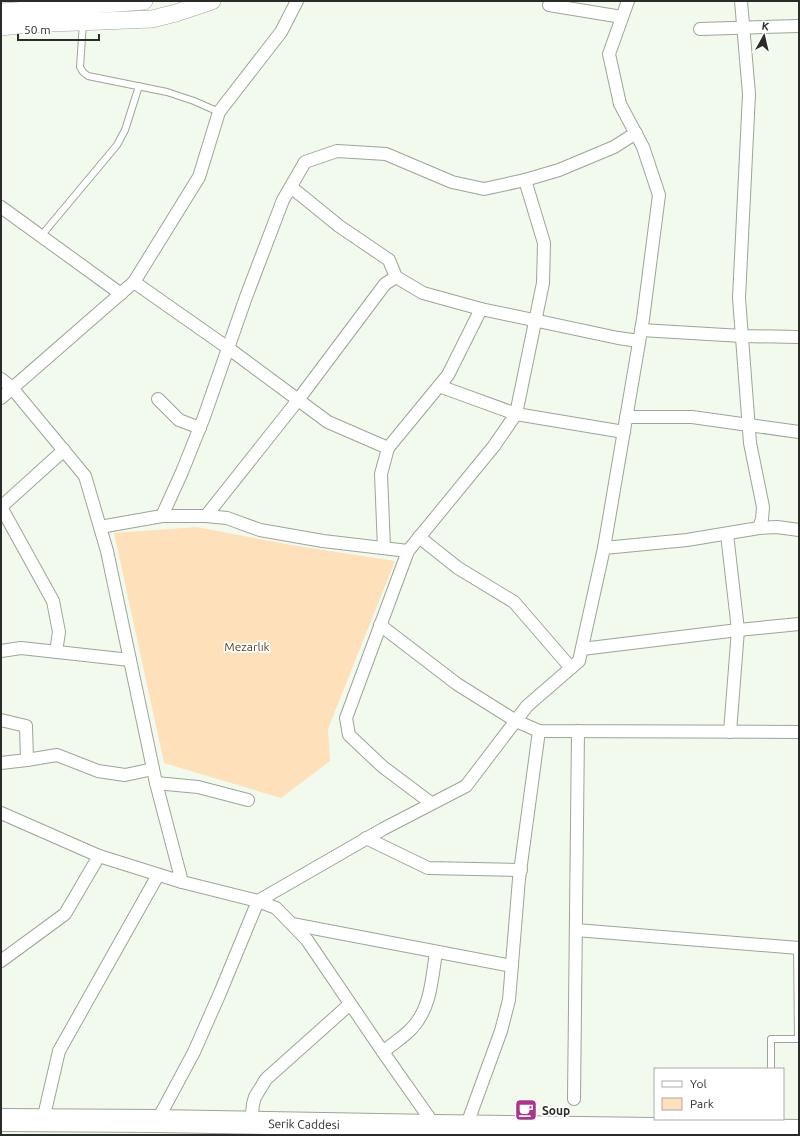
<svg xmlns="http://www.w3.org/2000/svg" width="800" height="1136" font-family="Ubuntu,sans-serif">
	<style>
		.green { fill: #fee0bb }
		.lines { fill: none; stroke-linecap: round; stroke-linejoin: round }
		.lane-casing { stroke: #9da499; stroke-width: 8 }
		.street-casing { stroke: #9da499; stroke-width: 14 }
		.secondary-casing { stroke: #9da499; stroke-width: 18 }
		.highway-casing { stroke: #9da499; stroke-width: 24 }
		.lane { stroke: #fff; stroke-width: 6 }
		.street { stroke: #fff; stroke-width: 12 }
		.secondary { stroke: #fff; stroke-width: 17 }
		.highway { stroke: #fff; stroke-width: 22 }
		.labels { text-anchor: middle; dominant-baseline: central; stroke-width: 3.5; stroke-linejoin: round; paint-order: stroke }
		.park-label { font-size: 12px; fill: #573e1c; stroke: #fff }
		.poi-label { font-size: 12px; font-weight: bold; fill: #292c28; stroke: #fff; text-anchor: start }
		.street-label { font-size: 12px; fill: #292c28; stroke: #fff }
	</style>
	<rect width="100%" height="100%" fill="#f2faee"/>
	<polygon class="green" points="196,527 291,545 395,561 328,729 330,761 281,798 164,763 114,533"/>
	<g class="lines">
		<g class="lane-casing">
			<g id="lane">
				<polyline points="83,23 80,67 83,72 88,76 167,92 194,101 219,112"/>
				<polyline points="41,236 117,145 125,130 139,86"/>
				<polyline points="771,1069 771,1039 798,1039 797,948"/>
			</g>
		</g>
		<g class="street-casing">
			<g id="street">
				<polyline points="741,1 749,94 739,298 750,443 763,507 762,519 759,528"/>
				<polyline points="549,5 622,17"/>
				<polyline points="700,29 799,26"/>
				<polyline points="291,187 339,226 389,260 396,277 423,293 481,309 618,338 639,341"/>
				<polyline points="1,207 121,294"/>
				<polyline points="134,282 228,348 328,422 388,448"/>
				<polyline points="641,330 742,336 799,337"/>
				<polyline points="1,379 12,388 85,476 107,551 156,783 182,882"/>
				<polyline points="439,386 516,414 624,432"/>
				<polyline points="1,398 134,282 199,177 219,112 281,32 297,1"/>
				<polyline points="158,399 179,420 200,428"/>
				<polyline points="626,417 692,417 799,432"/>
				<polyline points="1,507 53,601 59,632 56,652"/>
				<polyline points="1,507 64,450"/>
				<polyline points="162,516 182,472 204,417 246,297 283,200 305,162 337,151 386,154 452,182 484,189 525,180 559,170 614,147 636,133"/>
				<polyline points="206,516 298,400 385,284 396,277"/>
				<polyline points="100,527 162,516 206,516 227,518 260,530 323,541 408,551"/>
				<polyline points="727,534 738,630 730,732"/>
				<polyline points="419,537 458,568 514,602 571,668"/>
				<polyline points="384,548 381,474 388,448 448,375 481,309"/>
				<polyline points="604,548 687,540 759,528 777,527 799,530"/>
				<polyline points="380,625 457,684 516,721 539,731 799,732"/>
				<polyline points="582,649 738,630 799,624"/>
				<polyline points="1,651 21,648 130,660"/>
				<polyline points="1,720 26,726 27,760 57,755 98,771 125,775 153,769"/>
				<polyline points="1,763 27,760"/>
				<polyline points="156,783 198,787 248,800"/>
				<polyline points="431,803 383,767 349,735 346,718 408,551 494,446 516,414 543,283 544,243 525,180"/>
				<polyline points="1,813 99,856 182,882 258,901 276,908 307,940 383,1052 435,1126"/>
				<polyline points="366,838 428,868 521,870"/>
				<polyline points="292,924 512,966"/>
				<polyline points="576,930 799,948"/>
				<polyline points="1,961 65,914 99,856"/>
				<path d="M383,1052C392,1044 404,1037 412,1028C431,1008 432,978 436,952"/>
				<polyline points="574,1099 578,731"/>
				<polyline points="43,1120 59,1051 158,875"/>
				<polyline points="157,1121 194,1052 220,993 258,901 383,829 466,786 527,706 579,661 604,548 643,319 659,195 643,147 620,104 609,54 628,1"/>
				<polyline points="251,1123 253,1104 255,1097 266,1079 350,1004"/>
				<polyline points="466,1127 501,1031 509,1000 519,879 539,731"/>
			</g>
		</g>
		<g class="secondary-casing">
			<g id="secondary">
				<polyline points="1,12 144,1"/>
				<polyline points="1,27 27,24 152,19 176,13 212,1"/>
			</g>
		</g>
		<g class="highway-casing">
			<polyline id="highway" points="1,1120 157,1121 435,1126 799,1131"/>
		</g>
		<use href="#lane" class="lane"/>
		<use href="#street" class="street"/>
		<use href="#secondary" class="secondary"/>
		<use href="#highway" class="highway"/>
	</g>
	<defs>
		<g id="cafe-square" transform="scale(1.15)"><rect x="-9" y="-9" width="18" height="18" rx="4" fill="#ac348a" stroke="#fff"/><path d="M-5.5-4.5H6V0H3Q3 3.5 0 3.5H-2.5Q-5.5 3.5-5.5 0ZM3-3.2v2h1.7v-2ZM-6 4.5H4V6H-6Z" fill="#fff"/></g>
	</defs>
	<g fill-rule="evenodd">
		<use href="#cafe-square" x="526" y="1110"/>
	</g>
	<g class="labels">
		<g class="park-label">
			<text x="247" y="646">Mezarlık</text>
		</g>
		<g class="poi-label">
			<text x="542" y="1110">Soup</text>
		</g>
		<g class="street-label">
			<text transform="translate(304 1124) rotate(1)">Serik Caddesi</text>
		</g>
	</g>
	<rect width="800" height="1136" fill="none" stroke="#292c28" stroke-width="4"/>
	<rect x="654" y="1068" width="130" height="52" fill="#ffffff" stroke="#a9aba9"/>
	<rect x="662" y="1081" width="20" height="6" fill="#ffffff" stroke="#a9aba9"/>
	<text x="690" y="1088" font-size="12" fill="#292c28">Yol</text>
	<rect x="662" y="1098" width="20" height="12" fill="#fee0bb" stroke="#a9aba9"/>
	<text x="690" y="1108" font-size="12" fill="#292c28">Park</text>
	<g transform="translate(764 36) rotate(8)" stroke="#ffffff" stroke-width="3" paint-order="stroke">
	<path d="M0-3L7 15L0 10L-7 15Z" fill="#292c28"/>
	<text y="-6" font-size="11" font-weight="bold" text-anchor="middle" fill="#292c28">K</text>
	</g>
	<path d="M18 34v6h81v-6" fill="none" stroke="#292c28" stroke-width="2"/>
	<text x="24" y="34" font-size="12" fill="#292c28" stroke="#ffffff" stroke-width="3" paint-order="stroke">50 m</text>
</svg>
